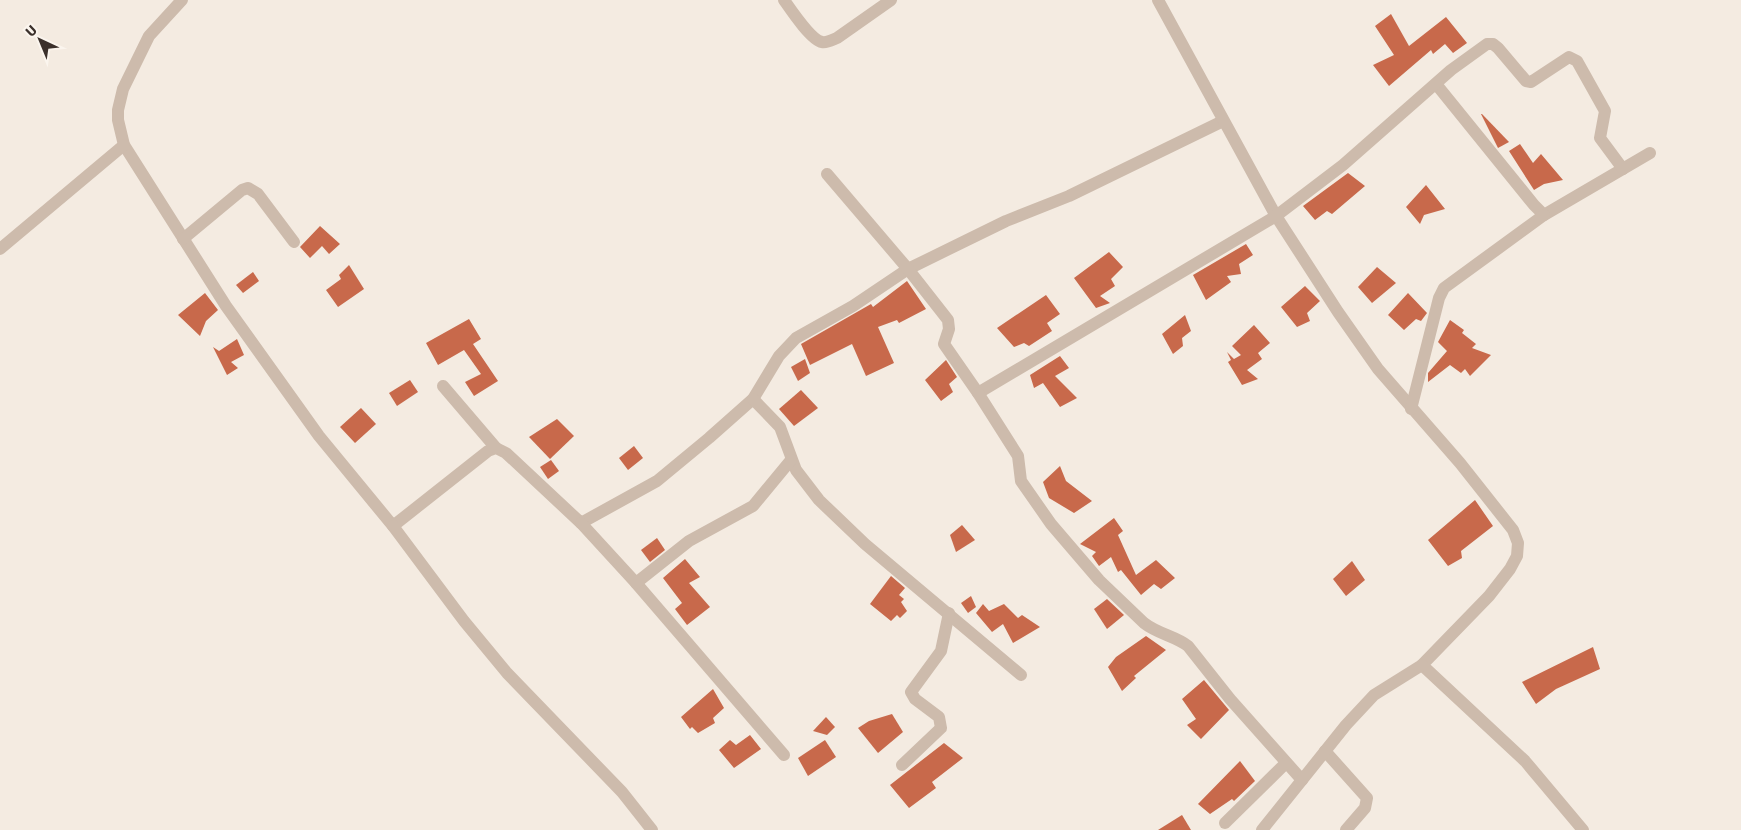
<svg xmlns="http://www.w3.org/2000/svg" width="1741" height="830" font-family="'Fira Sans',sans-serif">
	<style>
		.building { fill: #c8694b }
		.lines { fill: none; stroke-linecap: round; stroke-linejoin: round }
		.minor { stroke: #cdbbac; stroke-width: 12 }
	</style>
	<rect width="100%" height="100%" fill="#f4ebe1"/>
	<g class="building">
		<polygon points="1391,14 1409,46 1446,17 1467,43 1453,53 1445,44 1433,54 1431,50 1389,86 1373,65 1394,55 1375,26"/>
		<polygon points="1481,114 1482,114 1509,142 1498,148"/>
		<polygon points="1520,144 1533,163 1541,154 1563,180 1544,184 1534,190 1509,151"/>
		<polygon points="1348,173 1365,186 1332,214 1327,211 1315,220 1303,206"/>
		<polygon points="1426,185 1445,209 1424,215 1420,224 1406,207"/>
		<polygon points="320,226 340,244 329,254 322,246 310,258 300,247"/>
		<polygon points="1246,244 1253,255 1239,264 1241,274 1227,276 1231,282 1206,300 1193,275"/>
		<polygon points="1109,252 1123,267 1111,279 1115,286 1100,296 1110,303 1096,308 1074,278"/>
		<polygon points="349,265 364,289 338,307 326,290 341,279 339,275"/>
		<polygon points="1377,267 1396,283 1372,303 1358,287"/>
		<polygon points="253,272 259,281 243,293 236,285"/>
		<polygon points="907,281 926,309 899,323 897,320 878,327 894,363 866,376 852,344 810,365 801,344 871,304 873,307"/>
		<polygon points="1305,286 1320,301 1307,313 1310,321 1297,327 1281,307"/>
		<polygon points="205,293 218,310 206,321 200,336 178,315"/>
		<polygon points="1408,293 1427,313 1421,321 1416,319 1404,330 1388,315"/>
		<polygon points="1046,295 1060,314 1047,323 1052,331 1029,346 1024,343 1014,347 997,328"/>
		<polygon points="1185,315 1191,331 1182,338 1183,346 1173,354 1162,334"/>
		<polygon points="469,319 481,339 473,344 498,381 474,396 465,382 481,374 464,350 438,365 426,343"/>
		<polygon points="1450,320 1464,330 1462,333 1476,344 1472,348 1491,355 1470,376 1465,369 1461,373 1450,365 1428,382 1428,373 1447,351 1438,342"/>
		<polygon points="1254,325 1270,343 1258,353 1262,359 1247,370 1258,379 1242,385 1228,362 1231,360 1227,352 1234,359 1241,355 1232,346"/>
		<polygon points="237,339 244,355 231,362 238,368 227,375 213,347 219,351"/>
		<polygon points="1060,356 1069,368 1055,376 1077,398 1060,407 1043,383 1034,388 1030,375"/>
		<polygon points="805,359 810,373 798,381 791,367"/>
		<polygon points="946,360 957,377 949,384 953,392 941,401 925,380"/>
		<polygon points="410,380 418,392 397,406 389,393"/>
		<polygon points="801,390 818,408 794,426 779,409"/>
		<polygon points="361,408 376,424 355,443 340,427"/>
		<polygon points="557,419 574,436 550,459 529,437"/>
		<polygon points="634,446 643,458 628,470 619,458"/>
		<polygon points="551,460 559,471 548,479 540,467"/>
		<polygon points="1060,466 1066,481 1092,501 1074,513 1049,498 1043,482"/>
		<polygon points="1475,500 1493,526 1461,551 1462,558 1448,566 1428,540"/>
		<polygon points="1114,518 1123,531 1118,535 1136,575 1156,560 1175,578 1161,589 1154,584 1141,595 1121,570 1118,572 1111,557 1099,566 1092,556 1096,552 1080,544"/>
		<polygon points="962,525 975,540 956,552 950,535"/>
		<polygon points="657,538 665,550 650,562 641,550"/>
		<polygon points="685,559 700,577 689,583 710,607 687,625 675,609 682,603 663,578"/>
		<polygon points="1352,561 1365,580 1346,596 1333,579"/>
		<polygon points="891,576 905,588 899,595 904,599 901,602 907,611 900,618 897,615 891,621 870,604"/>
		<polygon points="971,596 976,607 968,613 961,603"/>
		<polygon points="1107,599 1124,615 1107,629 1094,609"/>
		<polygon points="983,604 989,611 1004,604 1018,618 1022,615 1040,627 1013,643 1003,624 992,632 976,613"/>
		<polygon points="1146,636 1166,650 1134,676 1136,678 1122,691 1108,667 1116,657"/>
		<polygon points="1593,647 1600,669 1556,689 1536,704 1522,682"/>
		<polygon points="1204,680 1229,710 1201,739 1187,725 1196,719 1182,699"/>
		<polygon points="713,689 724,708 713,718 715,723 698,733 692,727 690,729 681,717"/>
		<polygon points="892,714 903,732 878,753 858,728 869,721"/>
		<polygon points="826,717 835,727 827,735 813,731"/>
		<polygon points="750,735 761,749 734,768 719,750 730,740 736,745"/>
		<polygon points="825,740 836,757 808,776 798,758"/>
		<polygon points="944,743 963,758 932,782 936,788 909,808 890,785"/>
		<polygon points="1240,761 1255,781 1234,801 1232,799 1210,814 1198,804"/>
		<polygon points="1182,815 1191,830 1158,830"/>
	</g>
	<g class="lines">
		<g class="minor">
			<polyline points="182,0 149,36 123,89 118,110 118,120 124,145 226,306 319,436 393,526 488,451 496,448 506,453 581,523 657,481 709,438 753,399 779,356 796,338 853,306 908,269 1006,221 1069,196 1223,121"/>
			<path d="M784,0C791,10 811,40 822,42C827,43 832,40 837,38L891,0"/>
			<polyline points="1158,0 1276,216 1338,312 1378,369 1460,463 1513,530 1518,543 1517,556 1510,569 1489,596 1422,665 1525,761 1583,830"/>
			<polyline points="1436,84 1534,205 1544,215 1650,153"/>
			<polyline points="827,174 908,269 948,320 949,329 944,344 978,393 1276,216 1343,165 1451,70 1487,44 1493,44 1498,48 1526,81 1531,82 1569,57 1577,61 1605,111 1600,138 1623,169"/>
			<polyline points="183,239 242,190 248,188 258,194 294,242"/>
			<polyline points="0,249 124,145"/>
			<polyline points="443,386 496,448"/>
			<path d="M978,393L1018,456L1021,481L1051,524L1099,580L1144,623C1158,634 1175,636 1188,646L1230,699L1302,780"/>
			<polyline points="753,399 780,427 796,470 819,500 865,544 1021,675"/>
			<polyline points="1411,409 1439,298 1444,288 1544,215"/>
			<polyline points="581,523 636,583 784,755"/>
			<polyline points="393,526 464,621 507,673 622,792 652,830"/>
			<polyline points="636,583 689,541 753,506 791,460"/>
			<polyline points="1325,751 1367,798 1365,808 1346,830"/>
			<polyline points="902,765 941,728 939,717 915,699 911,692 941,651 949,613"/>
			<polyline points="1225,823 1286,763"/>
			<polyline points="1262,830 1346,725 1374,695 1422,665"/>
		</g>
	</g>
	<g transform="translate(40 40) rotate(316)" stroke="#fbf5ee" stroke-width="4" paint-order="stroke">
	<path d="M0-4L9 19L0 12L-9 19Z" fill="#3b302b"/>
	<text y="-8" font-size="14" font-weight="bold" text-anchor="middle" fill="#3b302b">U</text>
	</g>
</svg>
